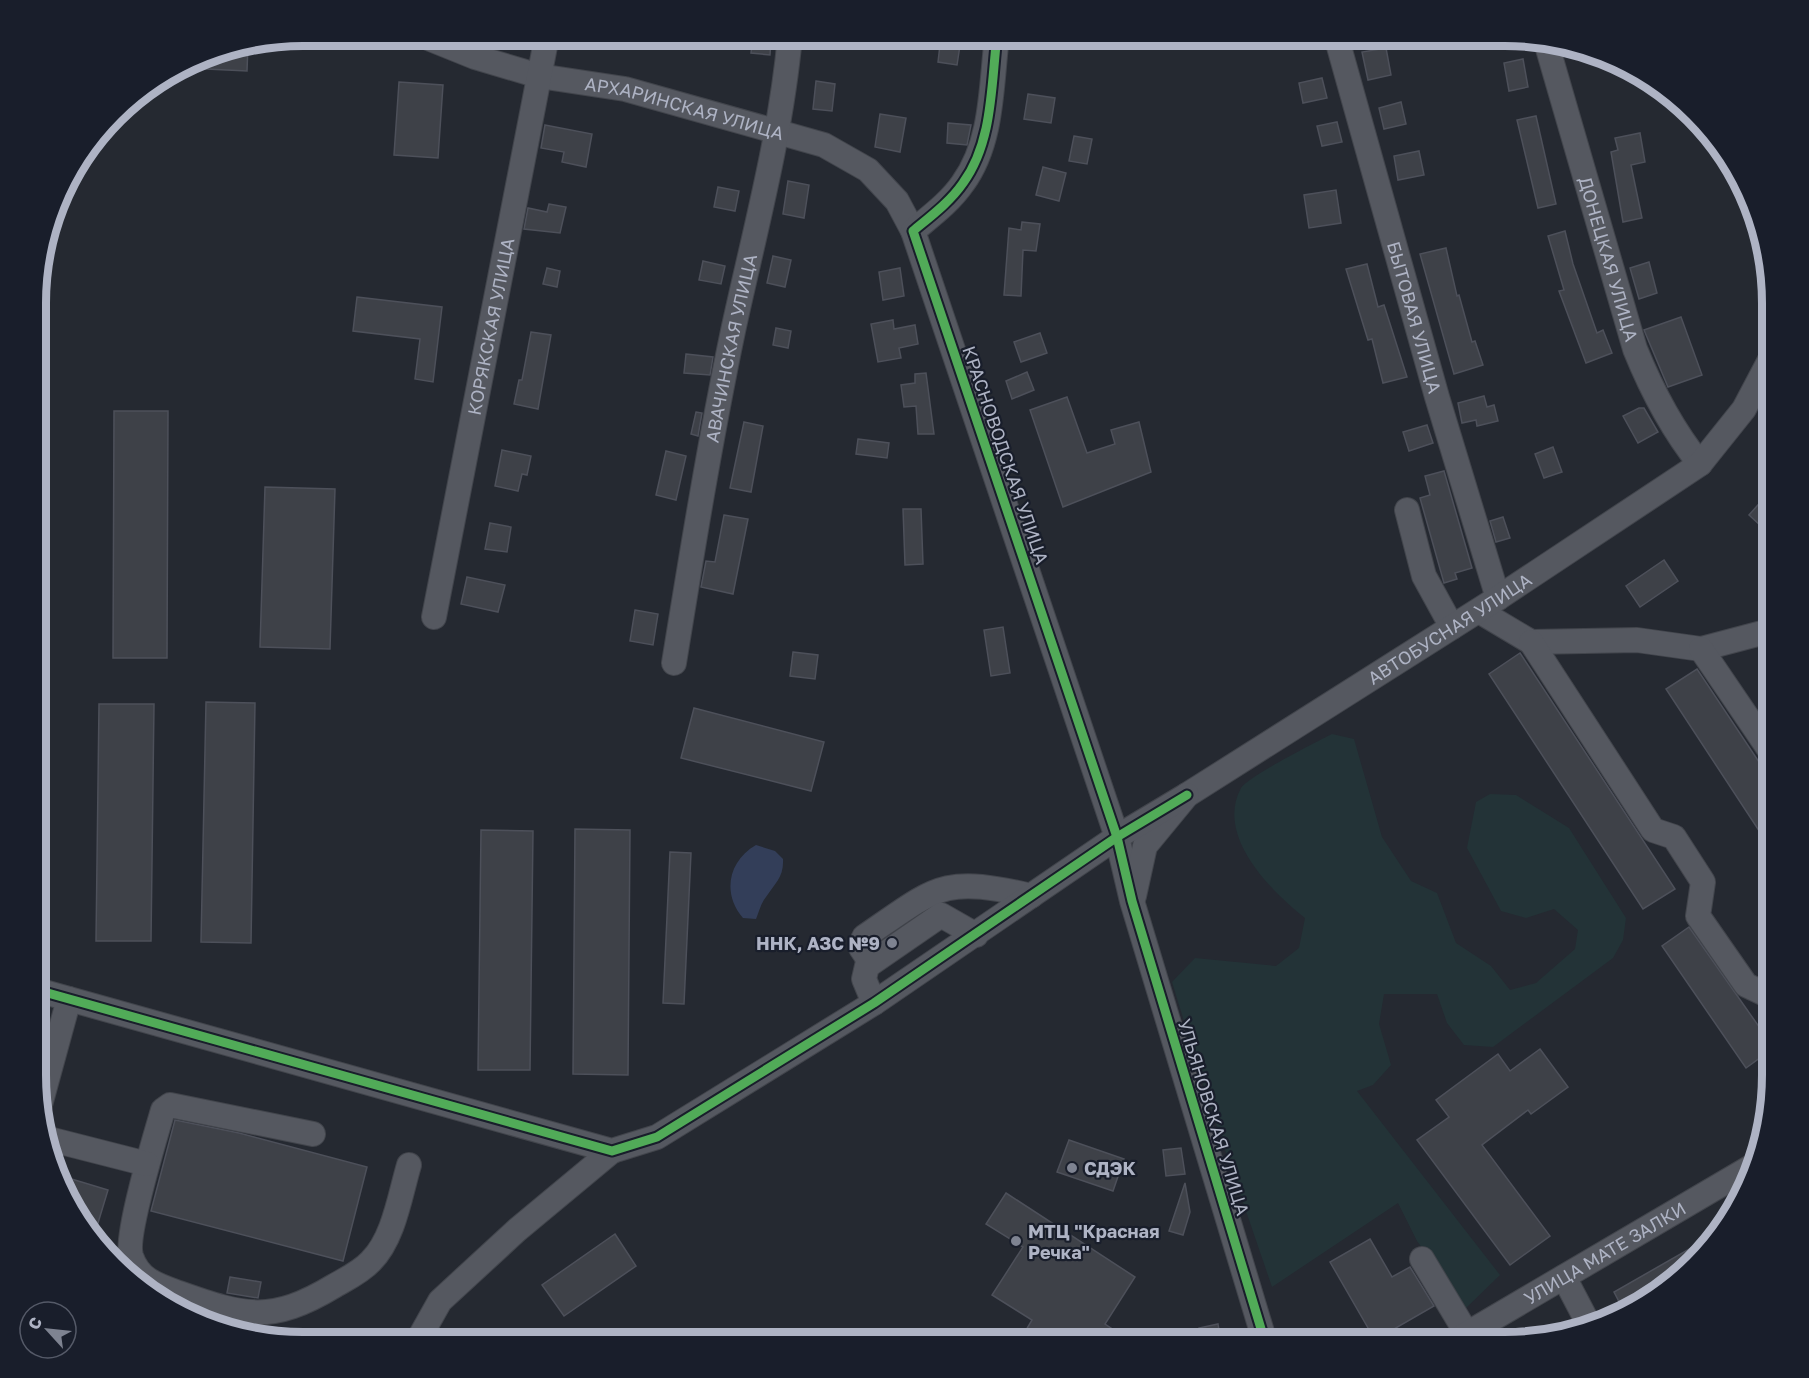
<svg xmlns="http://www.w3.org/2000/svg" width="1809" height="1378" font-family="'Golos Text',sans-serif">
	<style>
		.green { fill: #233337 }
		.water { fill: #333e59 }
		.building { fill: #3e4148; stroke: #4d505a; stroke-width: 1.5 }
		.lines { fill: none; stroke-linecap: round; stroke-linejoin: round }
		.minor-casing { stroke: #42454c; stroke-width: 26 }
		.minor { stroke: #555860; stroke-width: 24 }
		.cycleway-casing { stroke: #191e2b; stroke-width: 13 }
		.cycleway { stroke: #51ab58; stroke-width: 9 }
		.poi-dot { fill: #7e8391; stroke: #191e2b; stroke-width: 2 }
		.labels { text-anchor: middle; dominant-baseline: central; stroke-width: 4.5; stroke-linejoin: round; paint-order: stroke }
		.street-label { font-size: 18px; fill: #aeb3c4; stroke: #191e2b }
		.poi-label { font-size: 18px; font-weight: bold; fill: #aeb3c4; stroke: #191e2b; text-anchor: start }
		.rim { fill: none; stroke: #aeb3c4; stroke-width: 8 }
	</style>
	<rect width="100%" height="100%" fill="#252931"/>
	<path class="green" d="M1332,734L1354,739L1382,837L1411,881L1437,893L1456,943L1491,966L1510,990L1536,983L1575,949L1578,930L1554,909L1526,918L1501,911L1467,848L1476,802L1490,794L1516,795L1569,828L1626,918L1623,940L1613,958L1493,1047L1464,1045L1447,1023L1437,994H1384L1379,1024L1391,1065L1373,1085L1357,1091L1500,1275L1466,1308L1417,1241L1398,1203L1272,1287L1211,1109L1172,982L1195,958L1276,966L1299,948L1305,918C1271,891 1215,836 1241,788C1249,776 1316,742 1332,734Z"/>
	<path class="water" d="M756,845L775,851L783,859C784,877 775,883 766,897C761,903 759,912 756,919L743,918C722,894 728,861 756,845Z"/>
	<g class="building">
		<polygon points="753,36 771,36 770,55 751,53"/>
		<polygon points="941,36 961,39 957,65 938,62"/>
		<polygon points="248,45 247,71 187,68 217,50"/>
		<polygon points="1386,48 1391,75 1368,80 1362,52"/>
		<polygon points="1523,59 1528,87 1509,91 1504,63"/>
		<polygon points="1322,78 1327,98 1303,103 1299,83"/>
		<polygon points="816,81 835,84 832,111 813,109"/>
		<polygon points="399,82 443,85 438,158 394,155"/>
		<polygon points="1028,94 1055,98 1051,123 1024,119"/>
		<polygon points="1401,102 1406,124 1384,129 1379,108"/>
		<polygon points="880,114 906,118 900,152 875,147"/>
		<polygon points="1536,116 1556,204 1538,208 1517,120"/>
		<polygon points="1337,122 1342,142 1322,146 1317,126"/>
		<polygon points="948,123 971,125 967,145 947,143"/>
		<polygon points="545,125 592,134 586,167 562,162 564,152 541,148"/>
		<polygon points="1640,133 1645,162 1631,165 1642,218 1623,222 1611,152 1618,150 1615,138"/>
		<polygon points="1074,136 1092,139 1087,164 1069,161"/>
		<polygon points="1419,151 1424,175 1398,180 1394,156"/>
		<polygon points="1043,167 1066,173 1059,201 1036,195"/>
		<polygon points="788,181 809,185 804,218 783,214"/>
		<polygon points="718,187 739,191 735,211 714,207"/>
		<polygon points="1336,190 1341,223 1309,228 1304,195"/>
		<polygon points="549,204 566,207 560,233 524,229 528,208 547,212"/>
		<polygon points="1022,222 1040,224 1036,251 1023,250 1021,296 1004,295 1009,228 1021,230"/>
		<polygon points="1565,231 1573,264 1597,333 1603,330 1612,353 1586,363 1559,291 1564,290 1548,236"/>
		<polygon points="1446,248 1457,296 1459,295 1472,342 1475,341 1483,365 1454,374 1420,254"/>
		<polygon points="773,256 791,260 785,287 767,283"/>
		<polygon points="703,261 725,266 721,284 699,280"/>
		<polygon points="1649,262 1657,293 1639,299 1630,268"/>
		<polygon points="1367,264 1378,307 1384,305 1407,377 1383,383 1372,339 1368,340 1346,269"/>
		<polygon points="547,268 560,271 557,287 543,284"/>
		<polygon points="900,268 904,296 883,300 879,272"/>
		<polygon points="357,297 442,307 433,382 415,379 420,339 353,331"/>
		<polygon points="1681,317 1702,375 1668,387 1644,330"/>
		<polygon points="893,320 894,329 915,325 918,344 899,348 901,358 878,362 871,324"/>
		<polygon points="776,328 791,331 788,348 773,345"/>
		<polygon points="531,332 551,335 538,409 514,404 519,380 522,380"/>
		<polygon points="1040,333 1047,353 1021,362 1014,342"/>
		<polygon points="686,354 713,357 710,375 684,373"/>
		<polygon points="1027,372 1034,390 1012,399 1006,381"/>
		<polygon points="926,373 934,434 918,434 916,406 904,407 901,385 915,383 915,374"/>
		<polygon points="1484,396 1487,407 1494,405 1498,421 1477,426 1476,420 1462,423 1458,403"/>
		<polygon points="1067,397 1087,453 1115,444 1111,430 1139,422 1151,472 1063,507 1030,410"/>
		<polygon points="1639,408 1644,408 1658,432 1638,443 1623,416"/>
		<polygon points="114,411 168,411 167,658 113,658"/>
		<polygon points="696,412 702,413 698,436 691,434"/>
		<polygon points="744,422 763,426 751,492 730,488"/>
		<polygon points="1427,425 1433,443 1409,451 1403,432"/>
		<polygon points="858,439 889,443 887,458 856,454"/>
		<polygon points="1553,447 1562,472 1544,478 1535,454"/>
		<polygon points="502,450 531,456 527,475 522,474 518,491 495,486"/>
		<polygon points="666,451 686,456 676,500 656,495"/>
		<polygon points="1444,471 1472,568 1455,573 1457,579 1444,583 1420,498 1430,495 1425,476"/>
		<polygon points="265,487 335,489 330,649 260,647"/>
		<polygon points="1773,488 1773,537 1749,515"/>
		<polygon points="903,509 921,509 923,564 905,565"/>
		<polygon points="724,515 748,519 733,594 701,587 706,561 715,562"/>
		<polygon points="1503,517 1510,538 1496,542 1490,521"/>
		<polygon points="490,523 511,527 507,552 485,549"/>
		<polygon points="1664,560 1678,581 1640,607 1626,586"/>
		<polygon points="467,577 505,585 498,612 461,604"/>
		<polygon points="635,610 658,614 653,645 630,641"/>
		<polygon points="1003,627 1010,673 991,676 984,630"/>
		<polygon points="793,652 818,655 815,679 790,676"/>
		<polygon points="1520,653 1675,889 1643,909 1489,674"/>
		<polygon points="1697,669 1773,783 1773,852 1666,689"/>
		<polygon points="206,702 255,703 251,943 201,942"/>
		<polygon points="99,704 154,704 151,941 96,941"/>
		<polygon points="694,708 824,742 811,791 681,758"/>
		<polygon points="575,829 630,830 628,1075 573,1074"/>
		<polygon points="481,830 533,831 530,1070 478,1070"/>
		<polygon points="670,852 691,853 684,1004 663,1003"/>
		<polygon points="1689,927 1762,1031 1772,1023 1772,1049 1746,1068 1662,946"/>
		<polygon points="1540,1049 1568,1087 1531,1114 1528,1110 1482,1145 1550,1236 1510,1265 1417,1140 1449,1117 1436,1100 1498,1054 1510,1071"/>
		<polygon points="175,1120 239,1133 367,1167 343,1261 151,1211"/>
		<polygon points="1069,1140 1124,1159 1113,1191 1057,1172"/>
		<polygon points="1181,1148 1185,1174 1166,1176 1163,1150"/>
		<polygon points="65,1177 108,1190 95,1233 64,1193"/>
		<polygon points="1185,1183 1190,1212 1183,1235 1169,1231"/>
		<polygon points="1006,1193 1135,1277 1105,1324 1132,1342 1019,1342 1032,1320 992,1295 1023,1247 986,1224"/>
		<polygon points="615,1234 636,1266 564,1316 542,1285"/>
		<polygon points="1712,1236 1714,1239 1707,1251 1625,1313 1614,1292"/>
		<polygon points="1370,1239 1392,1277 1410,1267 1434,1306 1375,1340 1330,1262"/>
		<polygon points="230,1277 261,1282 258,1298 227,1293"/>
		<polygon points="1218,1324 1221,1342 1202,1342 1199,1328"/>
	</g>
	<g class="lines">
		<g class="minor-casing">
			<g id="minor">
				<path id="s1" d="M423,36L475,57L539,76L625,89L824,145L868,170L897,201L913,231"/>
				<path d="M997,36C991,85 993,142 963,183C950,202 931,216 913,231L1117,837L1132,901L1265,1342"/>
				<path id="s2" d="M1336,36L1437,397L1498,598"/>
				<path id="s3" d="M1546,42L1635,349C1652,391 1671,428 1700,464"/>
				<polyline points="1407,510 1424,576 1452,627"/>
				<polyline points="1479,611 1531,642 1637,640 1701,649 1773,630"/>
				<path id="s4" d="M434,617L547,36"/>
				<polyline points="1531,642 1653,830 1674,837 1703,882 1698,916 1746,985 1765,994 1772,989"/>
				<polyline points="1701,649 1773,755"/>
				<path id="s5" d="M674,663C692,552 710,441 733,331C754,234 781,136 790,36"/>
				<path id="s6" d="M1134,896L1145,846L1187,795L1498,598L1700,464L1744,409L1773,354"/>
				<path d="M871,963L861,948L864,937C937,887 942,875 1031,896"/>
				<polyline points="37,990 612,1151 657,1137 874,1003 1117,837 1187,795"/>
				<polyline points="874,1003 864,979 867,966 941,915 976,935"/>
				<polyline points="40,1105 69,999"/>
				<path d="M313,1134L170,1105L163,1110C156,1134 125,1236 131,1256C139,1280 157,1285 179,1293C244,1316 271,1324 334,1286C346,1279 361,1272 371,1261C394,1238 400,1195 409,1165"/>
				<polyline points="49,1139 147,1164"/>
				<polyline points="1422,1259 1467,1334"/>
				<polyline points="1564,1277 1588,1323"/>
				<polyline points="417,1342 440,1301 517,1230 612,1151"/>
				<path id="s7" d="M1453,1342L1756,1164"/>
			</g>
		</g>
		<use href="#minor" class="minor"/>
		<g class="cycleway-casing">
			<g id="cycleway">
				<path d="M997,36C991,85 993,142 963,183C950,202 931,216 913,231L1117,837L1132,901L1265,1342"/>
				<polyline points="37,990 612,1151 657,1137 874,1003 1117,837 1187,795"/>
			</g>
		</g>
		<use href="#cycleway" class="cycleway"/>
	</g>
	<g class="poi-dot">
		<circle cx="892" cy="943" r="6"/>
		<circle cx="1072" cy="1168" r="6"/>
		<circle cx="1016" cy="1241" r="6"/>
	</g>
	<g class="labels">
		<g class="street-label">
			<text stroke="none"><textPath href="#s1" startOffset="272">АРХАРИНСКАЯ УЛИЦА</textPath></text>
			<text stroke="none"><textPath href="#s3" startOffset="226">ДОНЕЦКАЯ УЛИЦА</textPath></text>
			<text stroke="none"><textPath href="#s2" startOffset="292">БЫТОВАЯ УЛИЦА</textPath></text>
			<text stroke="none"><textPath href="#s4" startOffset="296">КОРЯКСКАЯ УЛИЦА</textPath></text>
			<text stroke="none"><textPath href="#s5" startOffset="320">АВАЧИНСКАЯ УЛИЦА</textPath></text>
			<text transform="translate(1006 455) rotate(71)">КРАСНОВОДСКАЯ УЛИЦА</text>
			<text stroke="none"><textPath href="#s6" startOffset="428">АВТОБУСНАЯ УЛИЦА</textPath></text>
			<text transform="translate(1214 1117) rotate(73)">УЛЬЯНОВСКАЯ УЛИЦА</text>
			<text stroke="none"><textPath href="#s7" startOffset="176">УЛИЦА МАТЕ ЗАЛКИ</textPath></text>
		</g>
		<g class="poi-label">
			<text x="880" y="943" text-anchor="end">ННК, АЗС №9</text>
			<text x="1084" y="1168">СДЭК</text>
			<text x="1028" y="1231">МТЦ "Красная<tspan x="1028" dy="21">Речка"</tspan></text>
		</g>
	</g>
	<path d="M0 0H1809V1378H0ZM303 46H1505A257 257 0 0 1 1762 303V1075A257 257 0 0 1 1505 1332H303A257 257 0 0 1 46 1075V303A257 257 0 0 1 303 46Z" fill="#191e2b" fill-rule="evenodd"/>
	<path class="rim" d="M303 46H1505A257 257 0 0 1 1762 303V1075A257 257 0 0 1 1505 1332H303A257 257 0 0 1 46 1075V303A257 257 0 0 1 303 46Z"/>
	<g transform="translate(48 1330) rotate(297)"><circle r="28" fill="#191e2b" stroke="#555a68" stroke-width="1.5"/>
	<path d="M0-4.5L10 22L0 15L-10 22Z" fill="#7e8391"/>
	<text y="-9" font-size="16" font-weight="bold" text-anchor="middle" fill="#aeb3c4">С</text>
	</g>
</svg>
